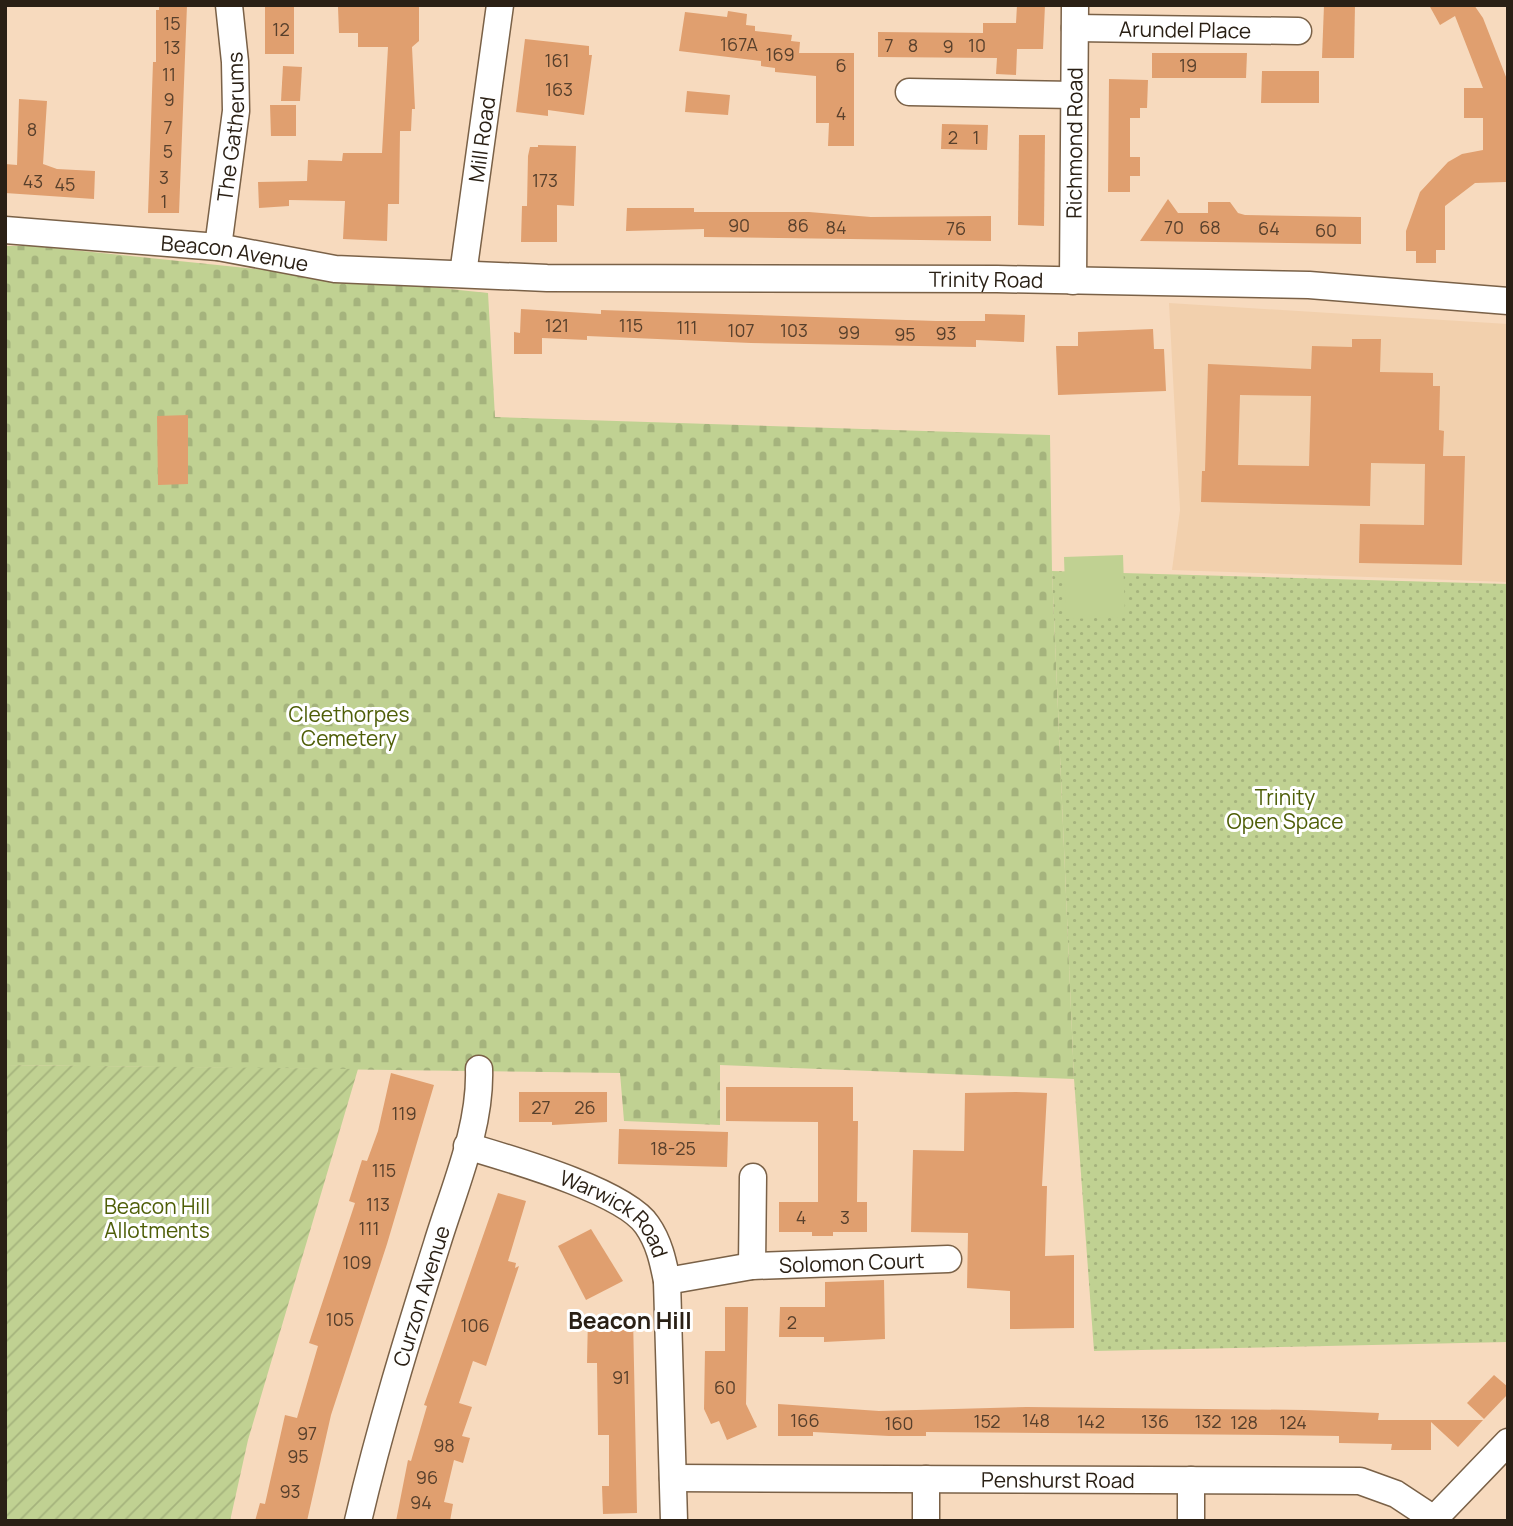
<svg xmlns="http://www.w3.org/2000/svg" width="1513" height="1526" font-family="Manrope,sans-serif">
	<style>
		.built { fill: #f2d0ad }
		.cemetery { fill: url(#cemetery-stones) }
		.park { fill: url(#park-dots) }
		.garden { fill: url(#garden-furrows) }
		.pitch { fill: #c0d192 }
		.building { fill: #e09f6f; fill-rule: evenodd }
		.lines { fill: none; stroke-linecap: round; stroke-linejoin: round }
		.street-casing { stroke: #7a6147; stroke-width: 29 }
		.street { stroke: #fff; stroke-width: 26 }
		.labels { text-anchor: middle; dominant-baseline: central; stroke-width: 6; stroke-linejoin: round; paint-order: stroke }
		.number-label { font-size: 18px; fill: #58402c }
		.street-label { font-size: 21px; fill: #2a2015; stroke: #fff }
		.park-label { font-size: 21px; fill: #4e5e07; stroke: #fff }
		.neighbourhood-label { font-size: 23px; font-weight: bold; fill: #2a2015; stroke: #fff }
	</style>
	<defs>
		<pattern id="cemetery-stones" width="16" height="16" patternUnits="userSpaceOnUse" patternTransform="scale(1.75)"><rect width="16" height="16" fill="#c0d192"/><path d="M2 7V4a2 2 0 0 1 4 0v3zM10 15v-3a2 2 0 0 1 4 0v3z" fill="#a5b37d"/></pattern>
		<pattern id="park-dots" width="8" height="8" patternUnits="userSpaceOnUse" patternTransform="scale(1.75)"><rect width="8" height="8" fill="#c0d192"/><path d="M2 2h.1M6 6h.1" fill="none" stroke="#a5b37d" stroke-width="1.8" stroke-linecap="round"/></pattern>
		<pattern id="garden-furrows" width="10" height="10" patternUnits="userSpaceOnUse" patternTransform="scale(1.75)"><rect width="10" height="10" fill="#c0d192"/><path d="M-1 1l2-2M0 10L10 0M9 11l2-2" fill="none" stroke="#a5b37d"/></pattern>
	</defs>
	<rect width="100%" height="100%" fill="#f7dabe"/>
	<polygon class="built" points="1169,303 1508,324 1508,582 1172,570 1180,510"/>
	<polygon class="cemetery" points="5,246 34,246 488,293 495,417 1050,435 1052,571 1074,1079 720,1065 720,1125 624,1121 620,1073 5,1065"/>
	<polygon class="park" points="1052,571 1508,584 1508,1342 1094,1351 1074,1079"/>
	<polygon class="garden" points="5,1065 358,1069 248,1440 230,1521 5,1521"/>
	<polygon class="pitch" points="1123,555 1125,617 1066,619 1064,557"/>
	<g class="building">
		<polygon points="159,5 187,5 179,213 148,213 153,62 156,62 156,10 159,10"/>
		<rect x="265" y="5" width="29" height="49"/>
		<polygon points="419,5 419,41 412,47 415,109 412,109 411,131 400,131 399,204 388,204 387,241 343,239 345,201 289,200 289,206 259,208 258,182 307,181 308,160 342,161 343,153 382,153 388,47 358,47 358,33 339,33 338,7"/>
		<polygon points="1017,5 1045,5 1043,49 1017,49 1016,75 996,74 997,58 878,57 878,32 983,33 983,23 1016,23"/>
		<polygon points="1324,5 1355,5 1354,58 1322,58"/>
		<polygon points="1429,5 1474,5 1483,18 1508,82 1506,182 1475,183 1445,206 1445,250 1436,250 1436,263 1416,263 1416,251 1406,251 1406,231 1420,192 1448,162 1462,154 1483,150 1483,118 1464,118 1464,88 1483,88 1455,16 1440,25"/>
		<polygon points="728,11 747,14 746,25 755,26 755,31 792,35 791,41 800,42 799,53 854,53 854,146 828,146 829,123 816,123 816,76 775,72 775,68 761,66 761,61 679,51 685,12 727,17"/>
		<polygon points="525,39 589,46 589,55 592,55 584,115 548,110 548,116 516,112"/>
		<polygon points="1152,53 1247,53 1246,78 1152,78"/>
		<polygon points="283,66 302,67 300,101 281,101"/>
		<polygon points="1262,71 1319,71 1319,103 1261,103"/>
		<polygon points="1109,79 1148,80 1147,108 1140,108 1140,118 1130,118 1130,157 1140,157 1140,176 1130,176 1130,192 1108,192"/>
		<polygon points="687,91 730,95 728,115 685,112"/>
		<polygon points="19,99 47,101 43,164 57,169 95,171 94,199 5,193 5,164 17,165"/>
		<polygon points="270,105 296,105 296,136 271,136"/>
		<polygon points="942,124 988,125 987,150 941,149"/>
		<polygon points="1019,135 1045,135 1044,226 1018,225"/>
		<polygon points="538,145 576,146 574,206 557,205 557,242 521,242 522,206 527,206 528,156 530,147 538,147"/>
		<polygon points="1168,199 1178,213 1208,213 1208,202 1230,202 1238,213 1245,215 1361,217 1361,244 1140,241"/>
		<polygon points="627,208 694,208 694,212 809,212 871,217 991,216 991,241 704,237 704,229 626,231"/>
		<polygon points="521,309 601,314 601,310 936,321 985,321 985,314 1025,315 1024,342 976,340 976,347 751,343 587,336 587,340 542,338 542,354 514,354 514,332 520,333"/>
		<polygon points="1153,329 1154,349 1164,349 1166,391 1058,395 1056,346 1078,346 1078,332"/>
		<path d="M1352,339H1381L1380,372L1433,373V386H1440L1439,430L1444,431L1443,456H1465L1462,565L1359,563L1360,524L1424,525L1425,464L1371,463L1370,506L1201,502L1202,471H1205L1208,364L1311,369L1312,346L1352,347ZM1240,395L1311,396L1309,466L1238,465Z"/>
		<polygon points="188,415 188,484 158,485 157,416"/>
		<polygon points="391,1073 434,1085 387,1244 331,1415 307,1521 255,1521 260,1503 265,1504 285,1415 297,1418 318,1346 309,1343 355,1203 349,1201 362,1160 367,1161 378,1131"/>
		<polygon points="726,1087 853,1087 853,1121 858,1121 857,1202 867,1202 867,1232 833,1232 833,1236 812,1236 812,1232 779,1232 779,1202 818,1202 818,1122 726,1121"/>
		<polygon points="519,1092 607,1092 607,1122 552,1125 552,1122 519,1122"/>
		<polygon points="1016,1092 1047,1093 1042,1186 1047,1186 1045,1256 1074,1255 1074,1328 1010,1329 1010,1291 967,1288 968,1233 911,1232 913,1150 964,1151 965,1093"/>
		<polygon points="619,1129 728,1132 727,1167 618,1164"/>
		<polygon points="498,1193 526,1201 508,1261 516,1263 515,1268 519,1266 486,1366 473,1361 459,1403 472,1407 462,1436 470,1438 463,1463 454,1460 444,1502 453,1504 450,1521 396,1521 408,1460 411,1461 427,1406 424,1405"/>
		<polygon points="591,1229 623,1281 586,1300 558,1246"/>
		<polygon points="884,1280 885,1339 824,1342 824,1337 779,1337 780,1307 825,1307 825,1282"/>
		<polygon points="725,1307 748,1307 746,1404 757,1427 727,1440 719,1421 711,1424 704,1409 705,1351 725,1351"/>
		<polygon points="588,1316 633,1316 637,1513 603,1514 602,1486 609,1486 609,1435 598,1435 597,1363 587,1363"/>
		<polygon points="1494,1375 1508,1387 1508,1394 1484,1419 1467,1403"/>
		<polygon points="778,1404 879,1411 1027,1407 1305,1410 1379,1413 1378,1420 1483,1420 1458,1447 1431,1422 1431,1450 1391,1450 1392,1444 1339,1443 1339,1436 1272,1435 926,1432 926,1436 889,1436 813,1432 813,1436 778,1436"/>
	</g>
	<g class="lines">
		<g class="street-casing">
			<g id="street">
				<path id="s1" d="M1075,28L1298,31"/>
				<polyline points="909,92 1074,95"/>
				<path id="s2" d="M5,230L218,247L335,269L547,278L997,279L1309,285L1508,301"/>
				<path id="s3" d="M218,247L236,111L235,62L229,5"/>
				<path id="s4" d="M463,274L500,5"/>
				<path id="s5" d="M1073,281L1075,5"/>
				<path id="s6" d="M467,1146C510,1159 624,1191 647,1225C659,1242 663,1261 667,1281L674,1521"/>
				<polyline points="752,1266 753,1177"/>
				<path id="s7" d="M667,1281L752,1266L948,1259"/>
				<path id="s8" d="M673,1478L1360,1481L1396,1494L1437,1521"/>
				<polyline points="926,1479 926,1521"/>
				<polyline points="1191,1480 1191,1521"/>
				<polyline points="1435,1518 1508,1442"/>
				<path id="s9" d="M358,1521C380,1427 408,1336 437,1244C454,1188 481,1128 479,1069"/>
			</g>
		</g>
		<use href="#street" class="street"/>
	</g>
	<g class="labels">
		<g class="number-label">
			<text x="172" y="23">15</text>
			<text x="281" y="29">12</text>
			<text x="739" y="44">167A</text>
			<text x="889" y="45">7</text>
			<text x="913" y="45">8</text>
			<text x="977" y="45">10</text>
			<text x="948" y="46">9</text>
			<text x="172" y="47">13</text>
			<text x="780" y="54">169</text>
			<text x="557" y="60">161</text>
			<text x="841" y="65">6</text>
			<text x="1188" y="65">19</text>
			<text x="169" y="74">11</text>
			<text x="559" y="89">163</text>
			<text x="169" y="99">9</text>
			<text x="841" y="113">4</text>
			<text x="168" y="127">7</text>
			<text x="32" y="129">8</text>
			<text x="953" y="137">2</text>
			<text x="976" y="137">1</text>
			<text x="168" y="151">5</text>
			<text x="164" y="177">3</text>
			<text x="545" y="180">173</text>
			<text x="33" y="181">43</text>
			<text x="65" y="184">45</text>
			<text x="164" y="201">1</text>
			<text x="739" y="225">90</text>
			<text x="798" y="225">86</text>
			<text x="836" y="227">84</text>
			<text x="1174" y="227">70</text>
			<text x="1210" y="227">68</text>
			<text x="956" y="228">76</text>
			<text x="1269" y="228">64</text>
			<text x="1326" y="230">60</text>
			<text x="557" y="325">121</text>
			<text x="631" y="325">115</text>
			<text x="687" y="327">111</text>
			<text x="741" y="330">107</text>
			<text x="794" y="330">103</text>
			<text x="849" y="332">99</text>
			<text x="946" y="333">93</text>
			<text x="905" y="334">95</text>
			<text x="541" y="1107">27</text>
			<text x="585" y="1107">26</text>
			<text x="404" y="1113">119</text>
			<text x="673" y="1148">18-25</text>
			<text x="384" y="1170">115</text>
			<text x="378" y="1204">113</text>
			<text x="801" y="1217">4</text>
			<text x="845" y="1217">3</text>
			<text x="369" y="1228">111</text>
			<text x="357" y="1262">109</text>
			<text x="340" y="1319">105</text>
			<text x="792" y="1322">2</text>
			<text x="475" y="1325">106</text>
			<text x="621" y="1377">91</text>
			<text x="725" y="1387">60</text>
			<text x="805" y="1420">166</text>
			<text x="1036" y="1420">148</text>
			<text x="987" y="1421">152</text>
			<text x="1091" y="1421">142</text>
			<text x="1155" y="1421">136</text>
			<text x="1208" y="1421">132</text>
			<text x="1244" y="1422">128</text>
			<text x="1293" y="1422">124</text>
			<text x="899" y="1423">160</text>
			<text x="307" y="1433">97</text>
			<text x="444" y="1445">98</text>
			<text x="298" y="1456">95</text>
			<text x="427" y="1477">96</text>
			<text x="290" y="1491">93</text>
			<text x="421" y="1502">94</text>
		</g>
		<g class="street-label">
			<text stroke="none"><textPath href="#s1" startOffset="110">Arundel Place</textPath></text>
			<text stroke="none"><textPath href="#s3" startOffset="121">The Gatherums</textPath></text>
			<text stroke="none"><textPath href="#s4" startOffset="136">Mill Road</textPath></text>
			<text stroke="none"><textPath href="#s5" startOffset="138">Richmond Road</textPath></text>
			<text stroke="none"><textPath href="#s2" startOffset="231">Beacon Avenue</textPath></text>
			<text stroke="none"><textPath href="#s2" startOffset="984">Trinity Road</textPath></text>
			<text stroke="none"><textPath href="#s6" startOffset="166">Warwick Road</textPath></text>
			<text stroke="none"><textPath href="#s7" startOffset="186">Solomon Court</textPath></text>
			<text stroke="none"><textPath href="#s9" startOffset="234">Curzon Avenue</textPath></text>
			<text stroke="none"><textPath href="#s8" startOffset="385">Penshurst Road</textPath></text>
		</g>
		<g class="park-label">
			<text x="349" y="714">Cleethorpes<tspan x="349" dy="24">Cemetery</tspan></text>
			<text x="1285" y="797">Trinity<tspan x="1285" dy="24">Open Space</tspan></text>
			<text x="157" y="1206">Beacon Hill<tspan x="157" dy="24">Allotments</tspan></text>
		</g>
		<g class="neighbourhood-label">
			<text x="630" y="1320">Beacon Hill</text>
		</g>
	</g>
	<rect width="1513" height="1526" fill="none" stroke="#2a2015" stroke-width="14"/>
</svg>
